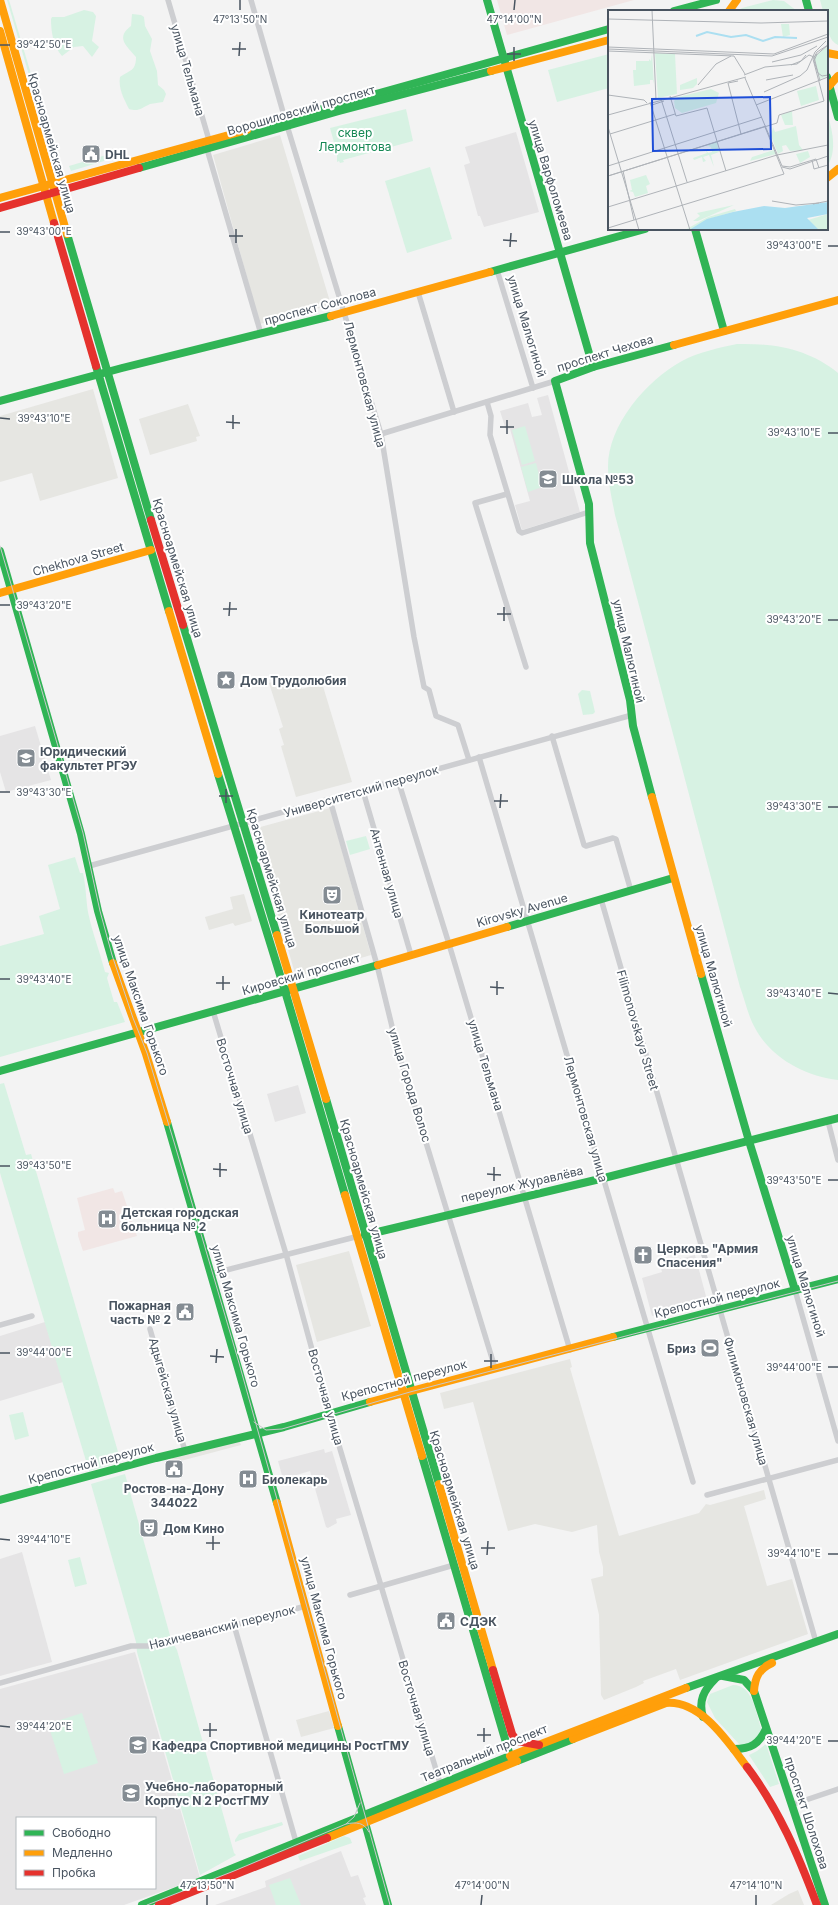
<svg xmlns="http://www.w3.org/2000/svg" width="838" height="1905" font-family="Inter,sans-serif">
	<style>
		.commercial { fill: #e6e6e2 }
		.education { fill: #e5e4e5; fill-rule: evenodd }
		.medical { fill: #f1e6e5 }
		.green { fill: #d7f2e3 }
		.lines { fill: none; stroke-linecap: round; stroke-linejoin: round }
		.street { stroke: #cdced1; stroke-width: 5.5 }
		.fast { stroke: #30b455; stroke-width: 8 }
		.slow { stroke: #ff9f0a; stroke-width: 8 }
		.jam { stroke: #e5322d; stroke-width: 8 }
		.tram { stroke: #c8c9cb; stroke-width: 1 }
		.ticks { fill: none; stroke: #495460; stroke-width: 1.5 }
		.labels { text-anchor: middle; dominant-baseline: central; stroke-width: 4; stroke-linejoin: round; paint-order: stroke }
		.street-label { font-size: 12px; fill: #495460; stroke: #fff }
		.park-label { font-size: 12px; fill: #148753; stroke: #fff }
		.poi-label { font-size: 12px; font-weight: bold; fill: #495460; stroke: #fff; text-anchor: start }
		.inset-river { fill: none; stroke: #abdff1; stroke-width: 2 }
		.inset-road { fill: none; stroke: #afb3b8; stroke-width: 1 }
		.view { fill: #1d4ed8; fill-opacity: 0.15; stroke: #1d4ed8; stroke-width: 2 }
		.inset-edge { fill: none; stroke: #495460; stroke-width: 2 }
		.ticks-label { font-size: 10px; text-anchor: middle; fill: #495460; stroke: #fff; stroke-width: 4; stroke-linejoin: round; paint-order: stroke }
	</style>
	<rect width="100%" height="100%" fill="#f3f3f3"/>
	<g class="commercial">
		<polygon points="280,135 331,305 260,324 213,155"/>
		<polygon points="93,389 118,478 40,501 32,473 0,482 0,416"/>
		<polygon points="188,404 200,436 196,437 197,441 150,455 139,419"/>
		<polygon points="282,679 284,686 299,681 302,689 322,683 352,782 296,797 281,746 284,745 279,729 283,727 269,683"/>
		<polygon points="330,808 371,955 296,977 253,829"/>
		<polygon points="244,894 252,921 235,926 233,923 209,930 205,917 233,909 230,897"/>
		<polygon points="349,1251 371,1326 317,1342 296,1265"/>
		<polygon points="570,1359 572,1367 570,1368 619,1536 699,1513 706,1504 710,1505 764,1490 766,1499 744,1506 767,1586 792,1579 808,1634 680,1680 676,1669 643,1681 644,1683 636,1687 604,1700 601,1695 599,1615 591,1579 603,1576 603,1567 599,1552 597,1525 572,1532 535,1524 508,1531 473,1402 444,1409 440,1393"/>
		<polygon points="239,1440 241,1445 173,1463 172,1457"/>
		<polygon points="329,1711 334,1728 301,1737 296,1720"/>
		<polygon points="798,1890 804,1905 771,1905 789,1894"/>
	</g>
	<g class="education">
		<polygon points="516,132 539,212 484,227 480,216 478,216 464,165 470,163 465,147"/>
		<polygon points="548,395 580,512 522,530 515,505 530,501 510,429 506,430 500,411 528,403 532,417 542,415 537,398"/>
		<polygon points="35,726 51,780 6,792 0,772 0,736"/>
		<polygon points="298,1085 306,1113 275,1122 267,1094"/>
		<polygon points="695,1255 707,1300 652,1316 642,1278 662,1272 660,1264"/>
		<polygon points="45,1322 63,1382 0,1401 0,1336"/>
		<polygon points="324,1449 325,1453 332,1451 351,1515 336,1519 337,1523 328,1528 326,1527 310,1471 283,1479 278,1461"/>
		<polygon points="22,1552 52,1662 0,1676 0,1559"/>
		<path d="M135,1652L200,1878L124,1905H0V1689ZM17,1818H155V1888H17Z"/>
		<polygon points="341,1851 351,1877 358,1875 366,1897 363,1898 366,1905 215,1905 266,1887 265,1881"/>
	</g>
	<g class="medical">
		<polygon points="497,0 634,0 507,35"/>
		<polygon points="113,1188 115,1193 122,1191 137,1236 83,1251 78,1236 78,1232 85,1230 77,1198"/>
	</g>
	<g class="green">
		<polygon points="7,0 9,0 31,74 29,75"/>
		<polygon points="773,0 784,1 797,11 738,11 742,8"/>
		<path d="M820,0H838V45C826,39 827,23 827,11H823Z"/>
		<path d="M84,10L93,12L96,16L92,41L99,47L92,57L83,46L74,47L62,56C53,46 51,31 51,19L52,17H64Z"/>
		<path d="M132,14L141,15L144,17L145,26L152,39L150,51L157,71L158,85L164,90L166,94L163,102C159,103 154,103 150,104C141,108 139,112 129,109C124,99 118,88 120,77C130,70 136,71 136,57C127,46 115,38 131,26Z"/>
		<polygon points="609,54 609,88 557,102 548,70"/>
		<polygon points="406,109 413,141 343,160 344,162 340,163 339,161 337,162 337,153 330,128"/>
		<path d="M827,112C832,130 838,150 827,167Z"/>
		<polygon points="113,153 114,158 71,171 69,166"/>
		<polygon points="430,167 452,239 407,253 385,181"/>
		<path d="M737,344C774,343 809,349 838,373V1080C805,1076 771,1058 755,1028C748,1016 745,1000 740,987L615,515C612,499 608,483 608,467C608,425 646,381 682,361C699,352 718,348 737,344Z"/>
		<polygon points="525,426 535,461 522,465 512,430"/>
		<polygon points="536,463 542,487 528,492 521,467"/>
		<polygon points="582,690 590,691 595,712 593,714 583,715 578,694"/>
		<polygon points="366,836 370,849 350,855 346,841"/>
		<path d="M75,857L80,873H83C86,887 86,899 88,912C92,932 100,952 105,972L109,973L107,978L114,1002H117L125,1022L0,1057V946L44,934L39,916L60,909L48,865Z"/>
		<polygon points="4,1083 26,1155 31,1154 121,1462 89,1471 0,1173 0,1084"/>
		<polygon points="23,1412 29,1436 15,1440 9,1415"/>
		<polygon points="125,1474 171,1639 177,1650 234,1853 236,1855 200,1875 137,1652 136,1642 91,1484"/>
		<polygon points="80,1557 87,1584 75,1587 68,1560"/>
		<path d="M733,1685C753,1685 756,1713 761,1728V1733L756,1741L743,1746L739,1744L715,1718L707,1702L710,1694Z"/>
		<polygon points="82,1713 98,1763 64,1774 48,1724"/>
		<polygon points="766,1744 779,1784 770,1787 749,1755 757,1751"/>
		<polygon points="282,1822 283,1825 235,1842 235,1840 239,1834"/>
		<polygon points="344,1836 350,1838 352,1843 300,1861 298,1856"/>
		<polygon points="290,1878 301,1905 276,1905 269,1885"/>
	</g>
	<g class="lines">
		<g class="street">
			<polyline points="168,0 209,140"/>
			<polyline points="251,0 285,119 381,434 414,637 424,687 429,690 436,716 458,725 469,760"/>
			<polyline points="207,149 261,334"/>
			<polyline points="497,270 533,388"/>
			<polyline points="418,292 454,412"/>
			<polyline points="487,402 491,416 490,435 519,531 522,533 589,512"/>
			<polyline points="381,434 555,381"/>
			<polyline points="507,494 475,503 526,667"/>
			<polyline points="552,736 584,845 586,846 613,838 616,839 631,891"/>
			<polyline points="479,757 693,1482"/>
			<polyline points="398,780 449,944 570,1350"/>
			<polyline points="363,791 411,955"/>
			<polyline points="330,800 377,965 398,1051 495,1368"/>
			<polyline points="89,866 632,715"/>
			<path d="M601,899C671,1148 744,1395 816,1642"/>
			<polyline points="213,1011 286,1254 329,1412 440,1783"/>
			<polyline points="828,1121 838,1160"/>
			<polyline points="211,1274 359,1236"/>
			<polyline points="795,1290 838,1441"/>
			<polyline points="0,1325 32,1316"/>
			<polyline points="150,1329 185,1451"/>
			<polyline points="707,1495 838,1460"/>
			<polyline points="350,1595 454,1565"/>
			<polyline points="234,1625 296,1842"/>
			<polyline points="0,1683 131,1646 156,1646 306,1606"/>
			<polyline points="791,1805 838,1789"/>
		</g>
		<g class="fast">
			<polyline points="487,0 593,367"/>
			<polyline points="806,0 809,11"/>
			<polyline points="674,11 716,0"/>
			<polyline points="827,77 838,117"/>
			<polyline points="247,130 609,29"/>
			<polyline points="139,168 339,111 491,71"/>
			<polyline points="695,229 724,331"/>
			<polyline points="67,234 151,520"/>
			<polyline points="490,272 645,229"/>
			<polyline points="96,366 169,611"/>
			<polyline points="0,401 122,368 331,316"/>
			<polyline points="0,551 81,834 98,911 113,963"/>
			<polyline points="183,625 277,935"/>
			<polyline points="218,774 285,991 345,1195"/>
			<polyline points="652,797 633,726 630,700 590,543 589,504 555,381 593,367 674,345"/>
			<polyline points="507,927 673,878"/>
			<polyline points="701,974 749,1141 795,1290"/>
			<polyline points="0,1071 378,965"/>
			<polyline points="326,1099 439,1484"/>
			<polyline points="167,1122 277,1503"/>
			<polyline points="365,1235 604,1178 838,1118"/>
			<polyline points="613,1337 838,1279"/>
			<polyline points="422,1456 510,1756 517,1761 573,1739"/>
			<polyline points="0,1500 156,1458 284,1427 370,1402"/>
			<polyline points="723,1676 744,1680 754,1691 825,1905"/>
			<polyline points="686,1688 838,1634"/>
			<path d="M703,1717C698,1701 704,1690 715,1679"/>
			<polyline points="338,1726 388,1905"/>
			<path d="M734,1749C751,1749 759,1744 766,1729"/>
			<polyline points="142,1905 510,1756"/>
		</g>
		<g class="slow">
			<polyline points="0,0 67,234"/>
			<polyline points="729,11 737,0"/>
			<polyline points="0,31 54,223"/>
			<polyline points="827,53 838,55"/>
			<polyline points="491,71 609,40"/>
			<polyline points="829,86 838,76"/>
			<polyline points="827,178 838,169"/>
			<polyline points="0,198 247,130"/>
			<polyline points="331,316 490,272"/>
			<polyline points="674,345 838,300"/>
			<polyline points="0,593 151,550"/>
			<polyline points="169,611 218,774"/>
			<polyline points="652,797 701,974"/>
			<polyline points="277,935 326,1099"/>
			<polyline points="113,963 146,1054 167,1122"/>
			<polyline points="378,965 507,927"/>
			<polyline points="345,1195 422,1456"/>
			<polyline points="370,1402 613,1337"/>
			<polyline points="439,1484 493,1670"/>
			<polyline points="277,1503 338,1726"/>
			<path d="M754,1691C755,1677 759,1669 772,1663"/>
			<path d="M573,1739L666,1703C701,1700 728,1742 747,1767"/>
			<polyline points="510,1756 686,1688"/>
			<polyline points="327,1838 517,1761"/>
		</g>
		<g class="jam">
			<polyline points="0,208 139,168"/>
			<polyline points="54,223 96,366"/>
			<polyline points="151,520 183,625"/>
			<polyline points="493,1670 512,1734 517,1741 539,1745"/>
			<path d="M747,1767C779,1809 799,1857 817,1905"/>
			<polyline points="159,1905 327,1838"/>
		</g>
		<g class="tram">
			<polyline points="0,546 83,833 100,911 112,955 133,1018 147,1053 174,1142 239,1363 390,1905"/>
			<polyline points="254,1422 266,1430 282,1429 410,1392 838,1281"/>
			<polyline points="346,1824 354,1817 360,1803"/>
			<path d="M147,1905L234,1871L346,1824C356,1822 364,1822 369,1832"/>
		</g>
	</g>
	<path class="ticks" d="M240,10V0M514,10L515,0M0,45H10M232,49H246M507,54H521M239,56L240,42M514,61V47M0,232H10M229,236H243M503,240L517,241M236,243V229M828,246H838M510,247L511,233M0,418L10,419M226,422L240,423M500,427H514M233,429V415M828,433H838M507,434V420M0,605H10M223,609H237M497,614H511M229,616L230,602M828,620H838M504,621V607M0,792H10M219,796H233M494,801H508M226,803V789M828,807H838M500,808L501,794M0,979H10M216,983H230M490,987L504,988M223,990V976M828,993L838,994M497,995V981M0,1166H10M213,1169L227,1170M487,1174L501,1175M220,1177V1163M828,1180H838M494,1181V1167M0,1353H10M210,1356L224,1357M484,1361H498M216,1363L217,1349M828,1367H838M491,1368V1354M0,1539L10,1540M206,1543H220M481,1548H495M213,1550V1536M828,1554H838M487,1555L488,1541M0,1726L10,1727M203,1730H217M477,1735H491M210,1737V1723M828,1741H838M484,1742V1728M207,1905V1895M481,1905L482,1895M756,1905V1895"/>
	<defs>
		<g id="civic-square" transform="scale(1)"><rect x="-9" y="-9" width="18" height="18" rx="4" fill="#848c93" stroke="#fff"/><path d="M-.6-6.5H3V-4.5H.6V-3L4-1V1h2V6H-6V1h2V-1L-.6-3ZM-1.2 2.5V6h2.4V2.5Z" fill="#fff"/></g>
		<g id="school-square" transform="scale(1)"><rect x="-9" y="-9" width="18" height="18" rx="4" fill="#848c93" stroke="#fff"/><path d="M0-5L7-2L0 1L-7-2ZM-4 1L0 2.5L4 1V4Q0 6-4 4Z" fill="#fff"/></g>
		<g id="sight-square" transform="scale(1)"><rect x="-9" y="-9" width="18" height="18" rx="4" fill="#848c93" stroke="#fff"/><path d="M0-6L1.8-2.2L6-1.7L2.9 1.2L3.7 5.4L0 3.3L-3.7 5.4L-2.9 1.2L-6-1.7L-1.8-2.2Z" fill="#fff"/></g>
		<g id="university-square" transform="scale(1)"><rect x="-9" y="-9" width="18" height="18" rx="4" fill="#848c93" stroke="#fff"/><path d="M0-5L7-2L0 1L-7-2ZM-4 1L0 2.5L4 1V4Q0 6-4 4Z" fill="#fff"/></g>
		<g id="theatre-square" transform="scale(1)"><rect x="-9" y="-9" width="18" height="18" rx="4" fill="#848c93" stroke="#fff"/><path d="M-5-5.5Q0-4 5-5.5V0Q5 5 0 6Q-5 5-5 0ZM-3.3-2.5H-1v1.5H-3.3ZM1-2.5H3.3v1.5H1ZM-2.8 1Q0 5.5 2.8 1Z" fill="#fff"/></g>
		<g id="hospital-square" transform="scale(1)"><rect x="-9" y="-9" width="18" height="18" rx="4" fill="#848c93" stroke="#fff"/><path d="M-5-5h3v3.5h4V-5h3V5h-3V1.5h-4V5h-3Z" fill="#fff"/></g>
		<g id="church-square" transform="scale(1)"><rect x="-9" y="-9" width="18" height="18" rx="4" fill="#848c93" stroke="#fff"/><path d="M-1.2-6h2.4v3.5h3.3v2.4h-3.3V6h-2.4V-.1h-3.3v-2.4h3.3Z" fill="#fff"/></g>
		<g id="stadium-square" transform="scale(1)"><rect x="-9" y="-9" width="18" height="18" rx="4" fill="#848c93" stroke="#fff"/><path d="M0-5a6.5 5 0 1 0 0 10a6.5 5 0 1 0 0-10ZM-3.5-1.8h7v3.6h-7Z" fill="#fff"/></g>
	</defs>
	<g fill-rule="evenodd">
		<use href="#civic-square" x="91" y="154"/>
		<use href="#school-square" x="548" y="479"/>
		<use href="#sight-square" x="226" y="680"/>
		<use href="#university-square" x="26" y="758"/>
		<use href="#theatre-square" x="332" y="895"/>
		<use href="#hospital-square" x="107" y="1219"/>
		<use href="#church-square" x="643" y="1255"/>
		<use href="#civic-square" x="185" y="1312"/>
		<use href="#stadium-square" x="710" y="1348"/>
		<use href="#civic-square" x="174" y="1469"/>
		<use href="#hospital-square" x="248" y="1479"/>
		<use href="#theatre-square" x="149" y="1528"/>
		<use href="#civic-square" x="446" y="1621"/>
		<use href="#university-square" x="138" y="1745"/>
		<use href="#university-square" x="131" y="1793"/>
	</g>
	<g class="labels">
		<g class="street-label">
			<text transform="translate(188 70) rotate(74)">улица Тельмана</text>
			<text transform="translate(301 110) rotate(-16)">Ворошиловский проспект</text>
			<text transform="translate(52 143) rotate(74)">Красноармейская улица</text>
			<text transform="translate(551 180) rotate(73)">улица Варфоломеева</text>
			<text transform="translate(320 306) rotate(-15)">проспект Соколова</text>
			<text transform="translate(527 326) rotate(73)">улица Малюгиной</text>
			<text transform="translate(605 353) rotate(-17)">проспект Чехова</text>
			<text transform="translate(365 384) rotate(75)">Лермонтовская улица</text>
			<text transform="translate(78 559) rotate(-16)">Chekhova Street</text>
			<text transform="translate(178 568) rotate(73)">Красноармейская улица</text>
			<text transform="translate(629 651) rotate(77)">улица Малюгиной</text>
			<text transform="translate(361 791) rotate(-16)">Университетский переулок</text>
			<text transform="translate(387 873) rotate(74)">Антенная улица</text>
			<text transform="translate(272 878) rotate(73)">Красноармейская улица</text>
			<text transform="translate(522 910) rotate(-16)">Kirovsky Avenue</text>
			<text transform="translate(301 974) rotate(-16)">Кировский проспект</text>
			<text transform="translate(714 976) rotate(74)">улица Малюгиной</text>
			<text transform="translate(141 1005) rotate(71)">улица Максима Горького</text>
			<text transform="translate(638 1030) rotate(74)">Filimonovskaya Street</text>
			<text transform="translate(486 1065) rotate(73)">улица Тельмана</text>
			<text transform="translate(410 1085) rotate(73)">улица Города Волос</text>
			<text transform="translate(235 1086) rotate(73)">Восточная улица</text>
			<text transform="translate(586 1119) rotate(74)">Лермонтовская улица</text>
			<text transform="translate(522 1184) rotate(-13)">переулок Журавлёва</text>
			<text transform="translate(364 1189) rotate(74)">Красноармейская улица</text>
			<text transform="translate(806 1286) rotate(73)">улица Малюгиной</text>
			<text transform="translate(717 1298) rotate(-14)">Крепостной переулок</text>
			<text transform="translate(236 1316) rotate(74)">улица Максима Горького</text>
			<text transform="translate(404 1380) rotate(-15)">Крепостной переулок</text>
			<text transform="translate(168 1390) rotate(74)">Адыгейская улица</text>
			<text transform="translate(326 1397) rotate(74)">Восточная улица</text>
			<text transform="translate(746 1401) rotate(74)">Филимоновская улица</text>
			<text transform="translate(91 1463) rotate(-15)">Крепостной переулок</text>
			<text transform="translate(455 1500) rotate(73)">Красноармейская улица</text>
			<text transform="translate(222 1627) rotate(-14)">Нахичеванский переулок</text>
			<text transform="translate(324 1628) rotate(75)">улица Максима Горького</text>
			<text transform="translate(417 1708) rotate(73)">Восточная улица</text>
			<text transform="translate(484 1753) rotate(-22)">Театральный проспект</text>
			<text transform="translate(807 1813) rotate(72)">проспект Шолохова</text>
		</g>
		<g class="park-label">
			<text x="355" y="132">сквер<tspan x="355" dy="14">Лермонтова</tspan></text>
		</g>
		<g class="poi-label">
			<text x="105" y="154">DHL</text>
			<text x="562" y="479">Школа №53</text>
			<text x="240" y="680">Дом Трудолюбия</text>
			<text x="40" y="751">Юридический<tspan x="40" dy="14">факультет РГЭУ</tspan></text>
			<text x="332" y="914" text-anchor="middle">Кинотеатр<tspan x="332" dy="14">Большой</tspan></text>
			<text x="121" y="1212">Детская городская<tspan x="121" dy="14">больница № 2</tspan></text>
			<text x="657" y="1248">Церковь "Армия<tspan x="657" dy="14">Спасения"</tspan></text>
			<text x="171" y="1305" text-anchor="end">Пожарная<tspan x="171" dy="14">часть № 2</tspan></text>
			<text x="696" y="1348" text-anchor="end">Бриз</text>
			<text x="262" y="1479">Биолекарь</text>
			<text x="174" y="1488" text-anchor="middle">Ростов-на-Дону<tspan x="174" dy="14">344022</tspan></text>
			<text x="163" y="1528">Дом Кино</text>
			<text x="460" y="1621">СДЭК</text>
			<text x="152" y="1745">Кафедра Спортивной медицины РостГМУ</text>
			<text x="145" y="1786">Учебно-лабораторный<tspan x="145" dy="14">Корпус N 2 РостГМУ</tspan></text>
		</g>
	</g>
	<g transform="translate(608 10)">
		<rect width="220" height="220" fill="#f3f3f3"/>
		<path d="M173,14H181L182,25L175,27ZM220,36V66L212,69L206,47ZM44,43L46,74L45,70H42V74L26,76L25,60H28V51H41V49L43,51ZM47,43L67,44L69,84L50,88ZM89,68V74L85,78L72,80V75ZM208,76L211,90L193,96L189,81ZM103,79L111,83L108,93L74,103L67,98L66,91L70,87ZM184,101L185,115H177L173,105ZM188,116L191,135L195,140L182,141L178,135L174,136L175,141L170,144L163,126L165,117L167,122ZM109,132L111,142L103,145L106,157L101,145L95,147L98,151L95,152L94,147L86,150L85,148L99,143L97,138L100,143L104,142L103,137L98,135ZM166,140L168,144L142,151L144,147ZM200,141L202,147L192,153L188,144ZM38,165L42,174L38,176L40,183L27,187L25,182L21,181L24,180L22,170ZM126,195L90,211H85L92,206L89,203ZM127,199L128,201L101,209L81,220H77L100,207ZM220,204V220L209,219L200,210Z" fill="#d7f2e3"/>
		<path d="M220,192V204L199,208L211,220H81L99,209L125,202L156,196L177,198Z" fill="#abdff1"/>
		<path class="inset-river" d="M88,26L99,22L123,27L138,25L155,31L167,27L189,28M117,220L167,211L197,220"/>
		<path class="inset-road" d="M44,0L48,90M155,0H181M0,9L153,13L220,11M0,37L166,44L220,24M0,39L164,46L220,27M0,41L126,46L137,64M209,44L206,51L210,63L214,66L220,65M206,47L212,71M206,47L220,35M164,52L193,45L209,36M183,55L193,51L198,45M136,65L157,57L189,54L201,45L206,47M137,68L174,156M158,70L185,65M130,71L120,73L133,124M90,75L108,54L123,46M156,82L192,66L199,60L207,42L218,31M0,85L36,90L39,93M62,86L68,106L99,98L118,161M53,89L79,172M42,92L82,220M44,95L56,91M148,95L220,67M0,105L138,67M0,117L31,220M2,124L67,104M204,150L206,159L220,155M0,156L154,107M174,156L182,157L208,149L211,158M174,157L182,159L220,146M15,161L26,210M0,166L158,116M0,166L169,113L171,105L216,91L205,49L209,42L220,35M164,191L188,195L211,193M205,194L220,191M0,197L169,145L220,135M0,218L176,164L157,117"/>
		<path class="view" d="M162,87L163,139L45,141L44,89Z"/>
		<rect width="220" height="220" class="inset-edge"/>
	</g>
	<g class="ticks-label">
		<text x="240" y="23">47°13'50"N</text>
		<text x="514" y="23">47°14'00"N</text>
		<text x="44" y="48">39°42'50"E</text>
		<text x="44" y="235">39°43'00"E</text>
		<text x="794" y="249">39°43'00"E</text>
		<text x="44" y="422">39°43'10"E</text>
		<text x="794" y="436">39°43'10"E</text>
		<text x="44" y="609">39°43'20"E</text>
		<text x="794" y="623">39°43'20"E</text>
		<text x="44" y="796">39°43'30"E</text>
		<text x="794" y="810">39°43'30"E</text>
		<text x="44" y="983">39°43'40"E</text>
		<text x="794" y="997">39°43'40"E</text>
		<text x="44" y="1169">39°43'50"E</text>
		<text x="794" y="1184">39°43'50"E</text>
		<text x="44" y="1356">39°44'00"E</text>
		<text x="794" y="1371">39°44'00"E</text>
		<text x="44" y="1543">39°44'10"E</text>
		<text x="794" y="1557">39°44'10"E</text>
		<text x="44" y="1730">39°44'20"E</text>
		<text x="794" y="1744">39°44'20"E</text>
		<text x="207" y="1889">47°13'50"N</text>
		<text x="482" y="1889">47°14'00"N</text>
		<text x="756" y="1889">47°14'10"N</text>
	</g>
	<rect x="16" y="1817" width="140" height="72" fill="#ffffff" stroke="#b6bbbf"/>
	<rect x="24" y="1830" width="20" height="6" fill="#30b455" stroke="#b6bbbf"/>
	<text x="52" y="1837" font-size="12" fill="#495460">Свободно</text>
	<rect x="24" y="1850" width="20" height="6" fill="#ff9f0a" stroke="#b6bbbf"/>
	<text x="52" y="1857" font-size="12" fill="#495460">Медленно</text>
	<rect x="24" y="1870" width="20" height="6" fill="#e5322d" stroke="#b6bbbf"/>
	<text x="52" y="1877" font-size="12" fill="#495460">Пробка</text>
</svg>
